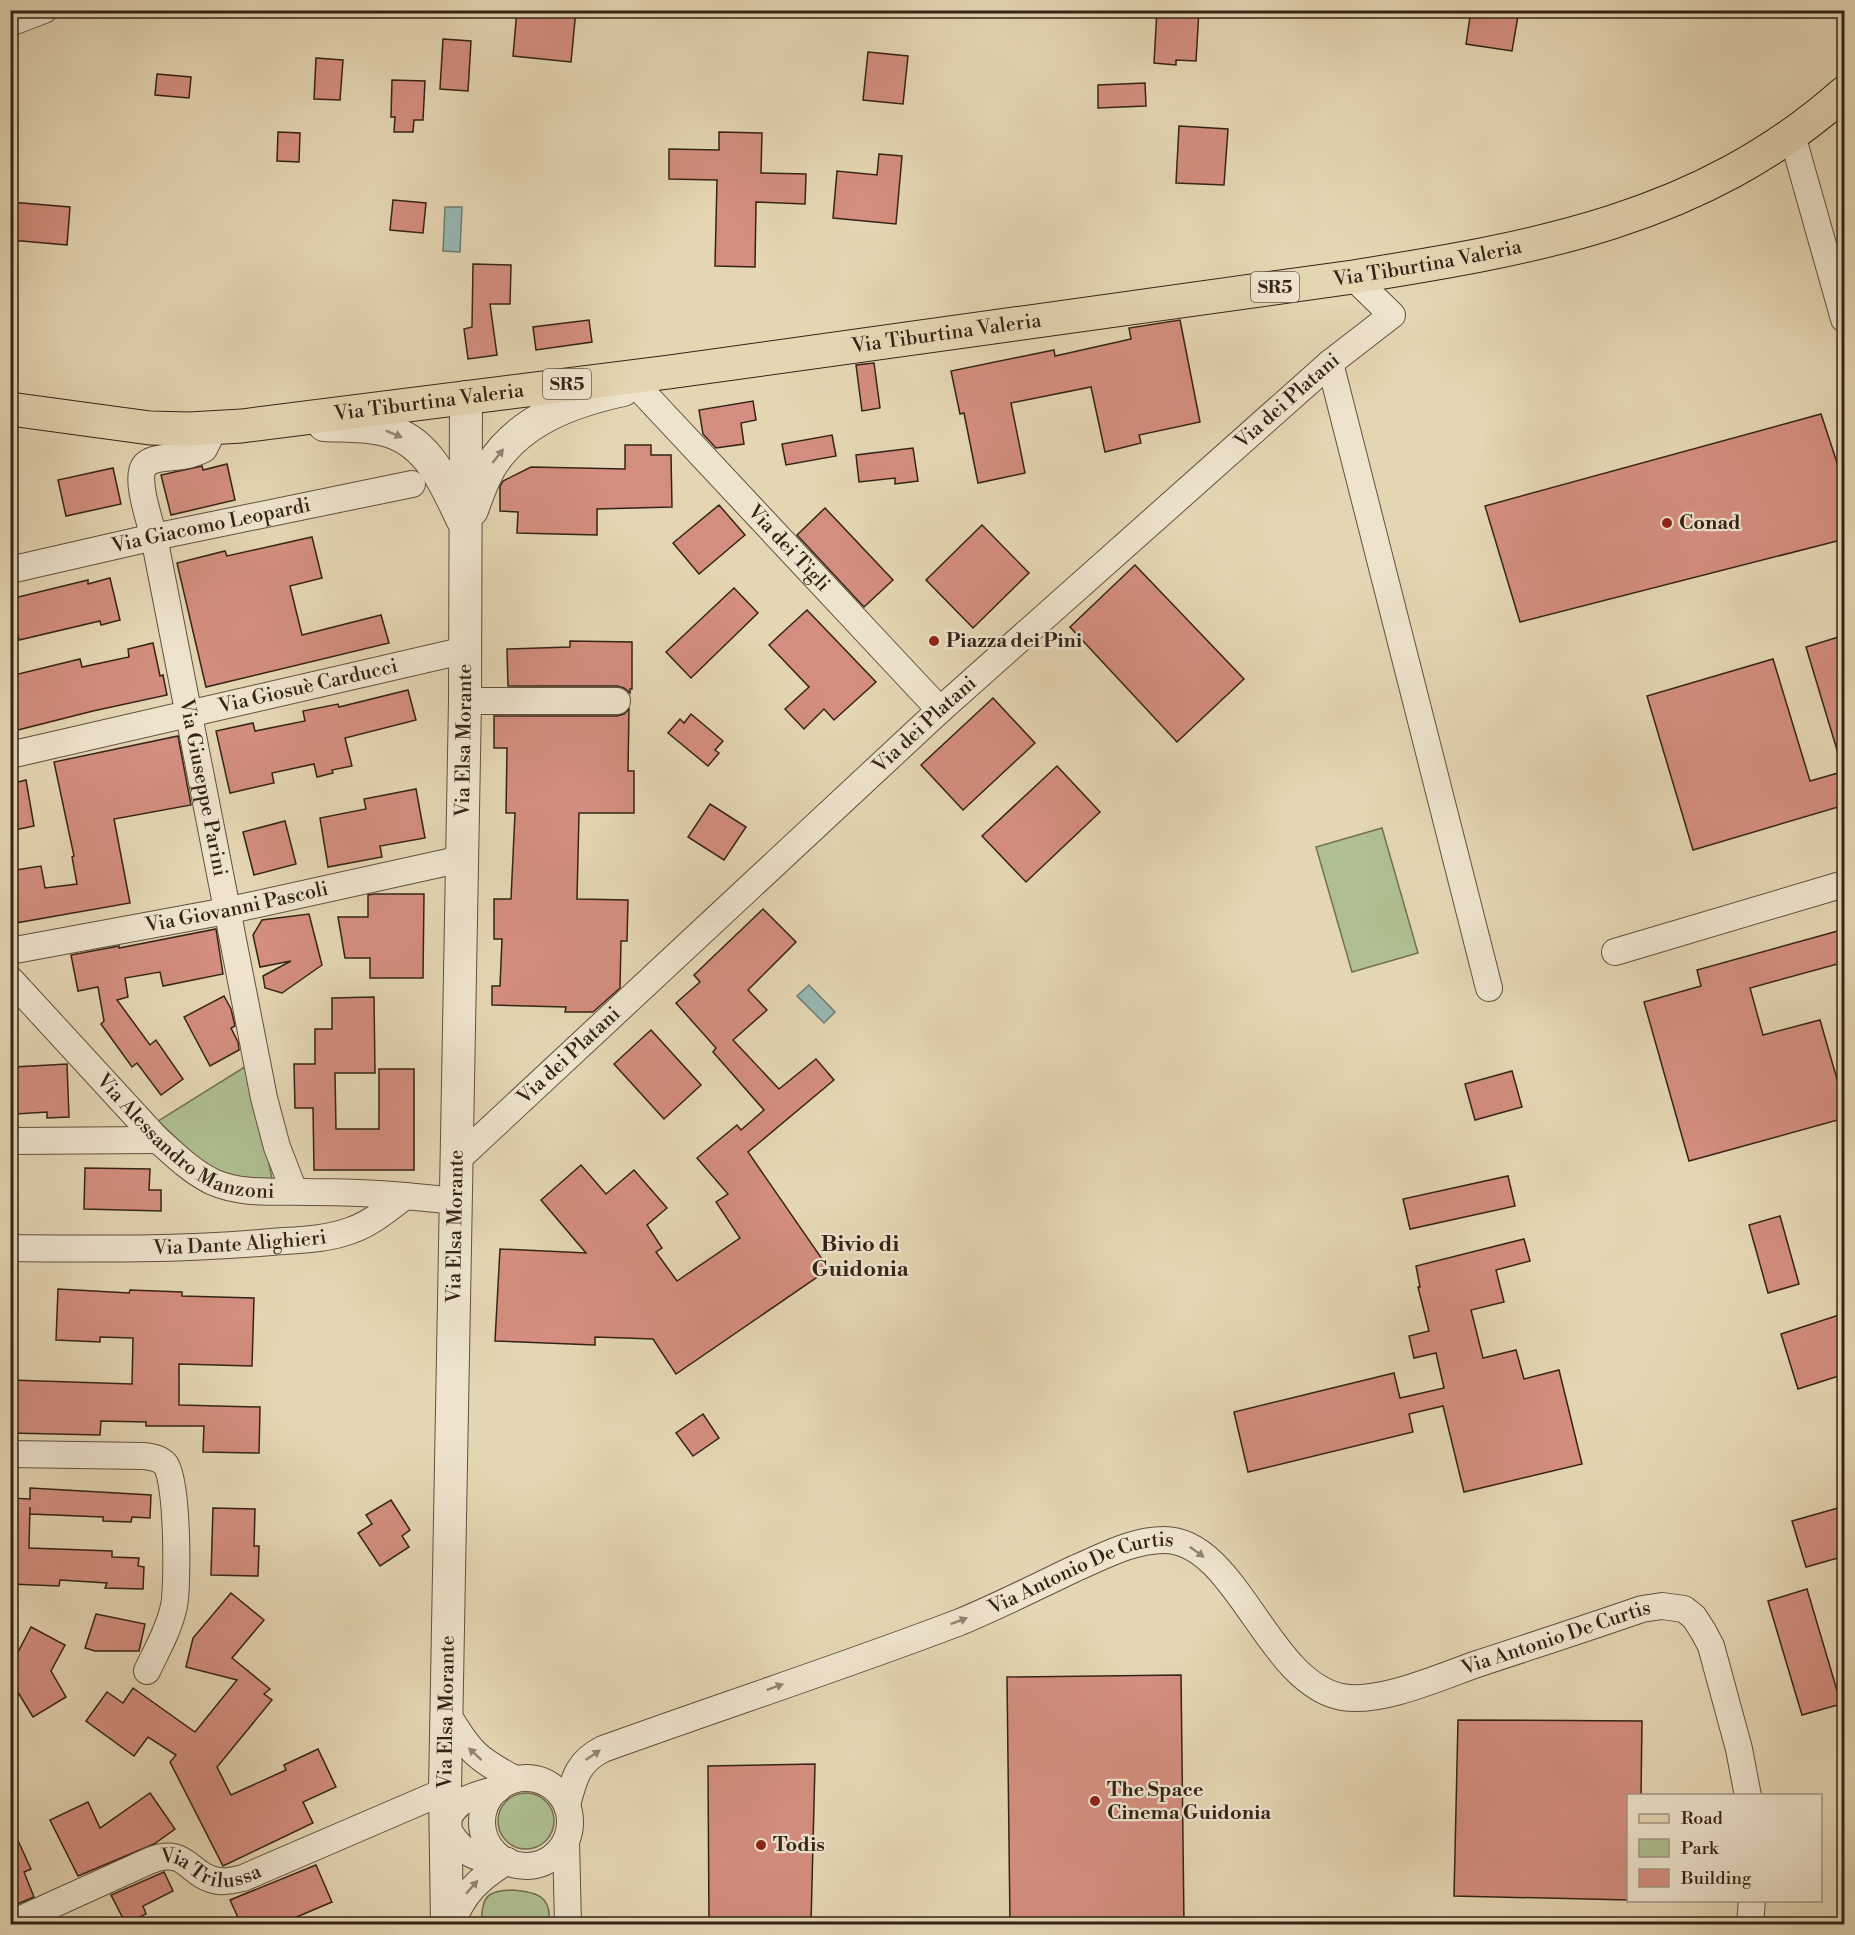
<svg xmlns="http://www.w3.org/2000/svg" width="1855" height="1935" font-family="'Libre Bodoni',serif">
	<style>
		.green { fill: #afbf91; stroke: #727154; stroke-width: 1.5 }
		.water { fill: #97b8b4; stroke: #707c75; stroke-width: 1.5 }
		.building { fill: #d48e7f; stroke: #352317; stroke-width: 1.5 }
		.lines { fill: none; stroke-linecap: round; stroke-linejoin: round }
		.minor-casing { stroke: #61503e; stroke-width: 28 }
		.tertiary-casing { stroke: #61503e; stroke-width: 34 }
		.primary-casing { stroke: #352317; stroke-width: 35 }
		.minor { stroke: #eee4ce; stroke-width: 26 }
		.tertiary { stroke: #eee4ce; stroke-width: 32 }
		.primary { stroke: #e5d6b3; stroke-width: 33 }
		.oneway { fill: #928472 }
		.poi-dot { fill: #8f2418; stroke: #eee4ce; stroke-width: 2 }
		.labels { text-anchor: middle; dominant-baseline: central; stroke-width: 4.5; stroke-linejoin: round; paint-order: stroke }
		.shield { fill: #eee4ce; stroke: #6c5d4e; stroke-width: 1.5 }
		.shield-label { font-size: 18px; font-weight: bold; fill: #352317 }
		.street-label { font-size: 20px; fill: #352317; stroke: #eee4ce }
		.poi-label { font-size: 20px; font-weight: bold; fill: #352317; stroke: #eee4ce; text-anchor: start }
		.quarter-label { font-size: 22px; font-weight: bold; fill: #352317; stroke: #eee4ce }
	</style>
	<rect width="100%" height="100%" fill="#e5d6b3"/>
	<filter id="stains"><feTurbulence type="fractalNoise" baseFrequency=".00333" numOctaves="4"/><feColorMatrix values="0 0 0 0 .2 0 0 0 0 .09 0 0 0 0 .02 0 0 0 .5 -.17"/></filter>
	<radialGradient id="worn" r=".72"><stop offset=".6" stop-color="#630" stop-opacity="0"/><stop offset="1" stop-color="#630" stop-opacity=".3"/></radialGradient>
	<g class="green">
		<polygon points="1382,828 1418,953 1352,972 1316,847"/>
		<polygon points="251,1063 273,1185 210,1170 158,1121"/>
		<circle cx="526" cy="1821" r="28"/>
		<path d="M512,1890C536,1892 552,1895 549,1924H481C483,1899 483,1891 512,1890Z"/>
	</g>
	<g class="water">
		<polygon points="445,207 462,207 460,252 443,251"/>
		<polygon points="809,985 835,1012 824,1023 797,996"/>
	</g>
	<g class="building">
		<polygon points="517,10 576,10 571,62 513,56"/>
		<polygon points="1157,10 1199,10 1196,61 1176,60 1176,65 1154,63"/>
		<polygon points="1471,10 1519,10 1512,51 1466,44"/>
		<polygon points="443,39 471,41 468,91 440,89"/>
		<polygon points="868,52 908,56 903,104 863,100"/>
		<polygon points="316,58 343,60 340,100 314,99"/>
		<polygon points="157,74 191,77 189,98 155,95"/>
		<polygon points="392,80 425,81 423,120 414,120 413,132 394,132 395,117 391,117"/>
		<polygon points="1145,83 1146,106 1098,108 1098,85"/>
		<polygon points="1179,126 1228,129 1224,185 1176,183"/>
		<polygon points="278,132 300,133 299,162 277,161"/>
		<polygon points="719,132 762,133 761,173 806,174 805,204 756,202 755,267 715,266 717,180 669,179 669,149 719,150"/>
		<polygon points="879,154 902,156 896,224 833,218 837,171 877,175"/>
		<polygon points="393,200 426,203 423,233 390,230"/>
		<polygon points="10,202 70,207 67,245 10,240"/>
		<polygon points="473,264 511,265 510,304 490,304 497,355 468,359 464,329 472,327"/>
		<polygon points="589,320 592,342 536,350 533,327"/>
		<polygon points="1180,320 1200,422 1139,435 1141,443 1105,452 1091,387 1011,403 1025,473 978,483 964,413 960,414 951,371 1054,350 1055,356 1131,339 1129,328"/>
		<polygon points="874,363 880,408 862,411 856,365"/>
		<polygon points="753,401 756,420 741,423 744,444 716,448 703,434 699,410"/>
		<polygon points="1821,414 1845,487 1845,539 1520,622 1485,506"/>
		<polygon points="832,435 836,456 786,465 782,444"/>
		<polygon points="625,445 651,445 651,455 671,455 672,507 597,509 597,535 517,533 518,512 500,511 500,486 503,481 531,467 625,469"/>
		<polygon points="913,448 918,481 895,484 895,478 859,482 856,455"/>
		<polygon points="227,464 235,500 171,515 161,475 202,466 203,470"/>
		<polygon points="113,468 121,504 66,516 58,480"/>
		<polygon points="719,505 745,535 699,574 673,543"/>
		<polygon points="825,508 893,580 864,607 797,535"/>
		<polygon points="982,525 1029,573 973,628 926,580"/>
		<polygon points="312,537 322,578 290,586 302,635 381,615 389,643 206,687 177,563 225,551 227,556"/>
		<polygon points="1135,565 1244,679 1177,742 1070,627"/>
		<polygon points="110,578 120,620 101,625 100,621 19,640 10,599 88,580 88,584"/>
		<polygon points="734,588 758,613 691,678 666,652"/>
		<polygon points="807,610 876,682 834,720 824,709 804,729 785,709 809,687 769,645"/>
		<polygon points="1845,635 1845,760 1840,760 1806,647"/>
		<polygon points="570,641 632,642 632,689 630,689 630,693 624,688 617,686 508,686 507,649 570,647"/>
		<polygon points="153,643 160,676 163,675 167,695 93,711 10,732 10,676 80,659 82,667 129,657 128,649"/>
		<polygon points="1773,659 1810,781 1845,771 1845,805 1693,850 1647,696"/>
		<polygon points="408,690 416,720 345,738 352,766 332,770 333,773 317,777 314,764 272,773 274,783 230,793 216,731 253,723 255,731 305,721 303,711 338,704 339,707"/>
		<polygon points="993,698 1035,743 963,810 921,765"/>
		<polygon points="629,709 628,771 634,771 634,813 579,813 577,899 628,900 627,941 621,941 620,988 593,1012 565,1012 566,1007 492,1005 492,986 500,986 502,939 494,939 494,899 511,899 515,813 506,813 507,748 494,748 494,716 617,716 624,714"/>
		<polygon points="691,714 723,741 715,750 719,753 708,766 668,733 680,719 684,723"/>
		<polygon points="178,736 191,805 114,819 130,903 10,924 10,871 41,866 45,888 77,884 72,857 74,856 54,762"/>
		<polygon points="1057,766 1100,812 1026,882 982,836"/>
		<polygon points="26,780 34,826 10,831 10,784"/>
		<polygon points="416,789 425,838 380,846 382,857 328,867 320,818 366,809 364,799"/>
		<polygon points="710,804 746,827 724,860 688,837"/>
		<polygon points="285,821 296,864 254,875 243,832"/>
		<polygon points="374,894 424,894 423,978 370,978 370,958 345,958 338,917 368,917 368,895"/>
		<polygon points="763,909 796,942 748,990 767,1010 733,1040 779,1089 816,1059 834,1080 748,1152 829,1269 676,1374 653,1339 595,1337 595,1345 495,1341 500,1249 586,1253 541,1200 581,1165 606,1194 634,1170 667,1208 647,1225 662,1248 656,1252 677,1281 740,1238 716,1202 728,1194 697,1158 737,1125 741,1130 764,1110 713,1052 716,1048 676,1003 700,982 694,975"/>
		<polygon points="309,914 322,965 282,993 265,988 263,976 291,961 260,967 253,935 262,920"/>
		<polygon points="216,929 223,974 163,986 160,972 125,978 128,997 117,1000 150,1045 156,1040 183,1079 161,1095 137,1063 132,1067 101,1024 104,1021 98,987 78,991 71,955 119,946 119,948"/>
		<polygon points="1845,929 1845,962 1750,988 1763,1035 1820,1020 1845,1107 1845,1118 1689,1161 1644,1002 1701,986 1697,970"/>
		<polygon points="224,996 231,1009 235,1026 231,1028 238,1042 239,1050 210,1066 184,1017"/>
		<polygon points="374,997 375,1073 335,1073 336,1129 379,1129 379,1069 414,1069 414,1170 314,1170 313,1108 295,1108 294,1064 315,1064 315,1029 332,1029 332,998"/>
		<polygon points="651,1030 701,1085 664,1119 614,1064"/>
		<polygon points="67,1064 69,1117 47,1118 47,1112 16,1114 14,1067"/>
		<polygon points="1512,1071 1522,1107 1475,1120 1465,1084"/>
		<polygon points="85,1168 150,1169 149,1190 161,1190 161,1211 84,1209"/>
		<polygon points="1508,1176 1515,1206 1410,1229 1403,1199"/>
		<polygon points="1780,1216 1799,1284 1768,1293 1749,1225"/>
		<polygon points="1524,1239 1530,1261 1496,1270 1504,1302 1471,1310 1483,1358 1516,1350 1524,1379 1559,1370 1582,1464 1464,1492 1443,1406 1409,1414 1413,1432 1248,1472 1234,1412 1394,1373 1400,1398 1444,1388 1436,1353 1414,1358 1409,1336 1429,1331 1418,1287 1420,1287 1416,1266"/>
		<polygon points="58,1289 129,1293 130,1290 182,1292 182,1296 254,1298 252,1366 179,1364 179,1405 260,1407 259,1453 203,1452 204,1426 146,1426 146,1422 101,1421 100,1435 10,1433 10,1380 132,1384 133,1338 100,1337 100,1342 56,1340"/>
		<polygon points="1845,1313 1845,1374 1798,1389 1781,1334"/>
		<polygon points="703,1414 719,1438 693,1456 676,1433"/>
		<polygon points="30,1488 151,1495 150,1518 132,1517 131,1522 103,1521 103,1517 30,1514 30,1507 29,1548 112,1551 112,1557 139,1558 138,1566 144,1567 143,1589 105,1588 107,1583 60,1580 59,1586 10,1584 10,1498 30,1499"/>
		<polygon points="391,1500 410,1530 402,1536 409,1547 380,1566 358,1533 372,1524 366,1515"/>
		<polygon points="1845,1506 1845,1556 1806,1567 1792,1521"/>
		<polygon points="213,1508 255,1509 254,1546 259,1546 258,1576 211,1575"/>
		<polygon points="1807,1589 1841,1704 1802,1715 1768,1601"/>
		<polygon points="231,1593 264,1620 232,1658 270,1689 264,1694 272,1700 217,1767 231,1795 286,1770 284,1765 318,1749 336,1787 303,1802 313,1823 223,1866 170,1762 176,1755 148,1737 134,1756 86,1721 107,1692 123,1703 133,1688 195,1732 237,1680 186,1667 193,1638"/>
		<polygon points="96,1614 145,1624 139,1651 95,1651 85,1648"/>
		<polygon points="31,1627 65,1645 51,1671 66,1697 33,1717 16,1689 10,1689 10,1654 17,1654"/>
		<polygon points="1181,1675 1184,1924 1010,1924 1007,1677"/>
		<polygon points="1458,1720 1642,1721 1641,1796 1629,1796 1629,1900 1454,1896"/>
		<polygon points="815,1764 811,1924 709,1924 708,1766"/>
		<polygon points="150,1793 175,1829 154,1844 78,1876 50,1820 88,1802 100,1828"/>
		<polygon points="10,1823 31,1869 24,1872 34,1897 10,1907"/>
		<polygon points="316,1865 332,1902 280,1924 241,1924 230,1900"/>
		<polygon points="164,1872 173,1891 143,1906 146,1914 126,1924 111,1895"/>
	</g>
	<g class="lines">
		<g class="minor-casing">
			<g id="minor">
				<polyline points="10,23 44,10"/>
				<polyline points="1792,135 1844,319"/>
				<polyline points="1330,363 1489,988"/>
				<path id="s1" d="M637,386L940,710"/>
				<path id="s2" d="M209,428V439L204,449C191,456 177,457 163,458C157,459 150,460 145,465C134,476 150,522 154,537L264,1098L277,1147L294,1191"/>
				<path id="s3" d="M10,570L154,537L412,484"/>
				<polyline points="465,701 617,701"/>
				<path id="s4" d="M10,755L466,650"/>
				<path id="s5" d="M10,951L226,911L462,859"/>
				<polyline points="1615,952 1844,884"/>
				<path id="s6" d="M10,979L158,1140C175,1155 192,1172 213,1182C242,1195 277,1191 309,1192C341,1192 373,1193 405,1196"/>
				<polyline points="10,1141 158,1140"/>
				<path id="s7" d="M457,1160L940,710L1330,363L1392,315L1353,277"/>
				<path id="s8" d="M10,1248C97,1249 184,1250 271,1242C298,1240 326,1240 352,1230C372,1223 389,1208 405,1196L457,1201"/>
				<path d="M10,1454L144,1456C151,1457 160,1458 165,1464C178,1477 178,1586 174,1606C169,1629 157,1650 147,1671"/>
				<path d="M448,1715C470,1752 477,1759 515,1779"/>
				<circle cx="526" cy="1822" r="44"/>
				<path d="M498,1789C472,1796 457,1798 445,1824C460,1853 475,1861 507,1861"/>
				<path id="s9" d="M567,1805C574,1779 577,1762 603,1749C722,1706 842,1667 960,1622C999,1606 1038,1586 1076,1568C1104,1556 1133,1540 1164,1540C1237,1540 1267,1683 1342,1697C1380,1704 1440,1677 1477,1664C1532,1646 1587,1628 1642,1609L1662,1606L1684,1609L1694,1617L1703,1631L1711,1646L1739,1749L1748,1796"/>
				<polyline points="566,1841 568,1924"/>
				<path id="s10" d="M10,1924L149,1861C188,1845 188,1877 219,1881C227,1882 235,1880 243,1878L445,1791"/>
				<path d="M451,1924C465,1892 477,1880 507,1861"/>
				<polyline points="1750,1924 1752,1900"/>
			</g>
		</g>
		<g class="tertiary-casing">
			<g id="tertiary">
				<path d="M324,425C343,426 362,425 381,429C427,438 444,481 462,519"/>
				<path d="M472,510C477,496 482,481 490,467C519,420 572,401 623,390"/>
				<path id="s11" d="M447,1924L445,1791L465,701L466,397"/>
			</g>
		</g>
		<g class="primary-casing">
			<g id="primary">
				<path id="s12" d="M10,409L150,428L189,429L242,426L669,372L1353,277C1535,248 1701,220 1844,93"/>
			</g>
		</g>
		<use href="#minor" class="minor"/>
		<use href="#tertiary" class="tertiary"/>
		<use href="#primary" class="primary"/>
	</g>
	<defs><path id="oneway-solid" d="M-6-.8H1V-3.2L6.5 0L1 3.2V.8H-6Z" transform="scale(1.5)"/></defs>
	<g class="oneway">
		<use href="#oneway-solid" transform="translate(394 434) rotate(22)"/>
		<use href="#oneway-solid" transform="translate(498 456) rotate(-52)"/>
		<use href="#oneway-solid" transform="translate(1197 1552) rotate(36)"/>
		<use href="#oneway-solid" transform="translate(959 1621) rotate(-21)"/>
		<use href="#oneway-solid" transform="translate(775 1687) rotate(-20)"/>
		<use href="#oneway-solid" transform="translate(475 1754) rotate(-137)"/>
		<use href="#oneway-solid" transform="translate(593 1755) rotate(-34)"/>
		<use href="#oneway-solid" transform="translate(472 1887) rotate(-49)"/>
	</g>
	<g class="poi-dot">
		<circle cx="1667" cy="523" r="6"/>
		<circle cx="934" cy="641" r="6"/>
		<circle cx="1095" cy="1801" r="6"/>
		<circle cx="761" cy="1845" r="6"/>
	</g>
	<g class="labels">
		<g class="shield">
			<rect x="1251" y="272" width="48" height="30" rx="4.5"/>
			<rect x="543" y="369" width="48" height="30" rx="4.5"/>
		</g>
		<g class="shield-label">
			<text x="1275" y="287">SR5</text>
			<text x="567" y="384">SR5</text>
		</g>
		<g class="street-label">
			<text stroke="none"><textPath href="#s12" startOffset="1430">Via Tiburtina Valeria</textPath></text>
			<text stroke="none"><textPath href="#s12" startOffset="944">Via Tiburtina Valeria</textPath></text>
			<text stroke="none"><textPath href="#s7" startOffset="1125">Via dei Platani</textPath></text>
			<text stroke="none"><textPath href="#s12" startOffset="422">Via Tiburtina Valeria</textPath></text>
			<text stroke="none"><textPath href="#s3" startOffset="206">Via Giacomo Leopardi</textPath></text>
			<text stroke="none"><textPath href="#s1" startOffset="222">Via dei Tigli</textPath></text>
			<text stroke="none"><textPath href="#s4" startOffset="306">Via Giosuè Carducci</textPath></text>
			<text stroke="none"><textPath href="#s7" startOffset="639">Via dei Platani</textPath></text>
			<text stroke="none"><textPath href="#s11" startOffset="1184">Via Elsa Morante</textPath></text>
			<text stroke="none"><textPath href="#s2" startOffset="414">Via Giuseppe Parini</textPath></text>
			<text stroke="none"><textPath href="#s5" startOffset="231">Via Giovanni Pascoli</textPath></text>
			<text stroke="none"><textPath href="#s7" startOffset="153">Via dei Platani</textPath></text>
			<text stroke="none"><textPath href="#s6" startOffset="242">Via Alessandro Manzoni</textPath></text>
			<text stroke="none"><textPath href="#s11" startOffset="698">Via Elsa Morante</textPath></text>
			<text stroke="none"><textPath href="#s8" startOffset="230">Via Dante Alighieri</textPath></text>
			<text stroke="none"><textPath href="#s9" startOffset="580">Via Antonio De Curtis</textPath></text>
			<text stroke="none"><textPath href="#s9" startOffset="1138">Via Antonio De Curtis</textPath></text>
			<text stroke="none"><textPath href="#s11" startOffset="212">Via Elsa Morante</textPath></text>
			<text stroke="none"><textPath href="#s10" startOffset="219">Via Trilussa</textPath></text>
		</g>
		<g class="poi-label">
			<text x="1679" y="523">Conad</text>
			<text x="946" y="641">Piazza dei Pini</text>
			<text x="1107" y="1790">The Space<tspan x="1107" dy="23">Cinema Guidonia</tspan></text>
			<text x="773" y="1845">Todis</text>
		</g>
		<g class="quarter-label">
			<text x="860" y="1244">Bivio di<tspan x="860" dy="25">Guidonia</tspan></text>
		</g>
	</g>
	<rect width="1855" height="1935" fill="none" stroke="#e5d6b3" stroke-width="36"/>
	<rect x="12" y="12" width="1831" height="1911" fill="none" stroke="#352317" stroke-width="3"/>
	<rect x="18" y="18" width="1819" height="1899" fill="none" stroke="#352317" stroke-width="1.5"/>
	<rect x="1627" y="1794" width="195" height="108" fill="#eee4ce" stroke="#a49785" stroke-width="1.5"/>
	<rect x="1639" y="1814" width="30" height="9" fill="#e5d6b3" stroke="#a49785" stroke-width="1.5"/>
	<text x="1681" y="1824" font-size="18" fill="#352317">Road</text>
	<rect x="1639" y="1839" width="30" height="18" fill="#afbf91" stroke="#a49785" stroke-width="1.5"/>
	<text x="1681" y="1854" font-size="18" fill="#352317">Park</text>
	<rect x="1639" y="1869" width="30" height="18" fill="#d48e7f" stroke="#a49785" stroke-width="1.5"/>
	<text x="1681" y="1884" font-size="18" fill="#352317">Building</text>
	<rect width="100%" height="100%" filter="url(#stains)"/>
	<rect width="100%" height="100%" fill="url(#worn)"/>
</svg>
